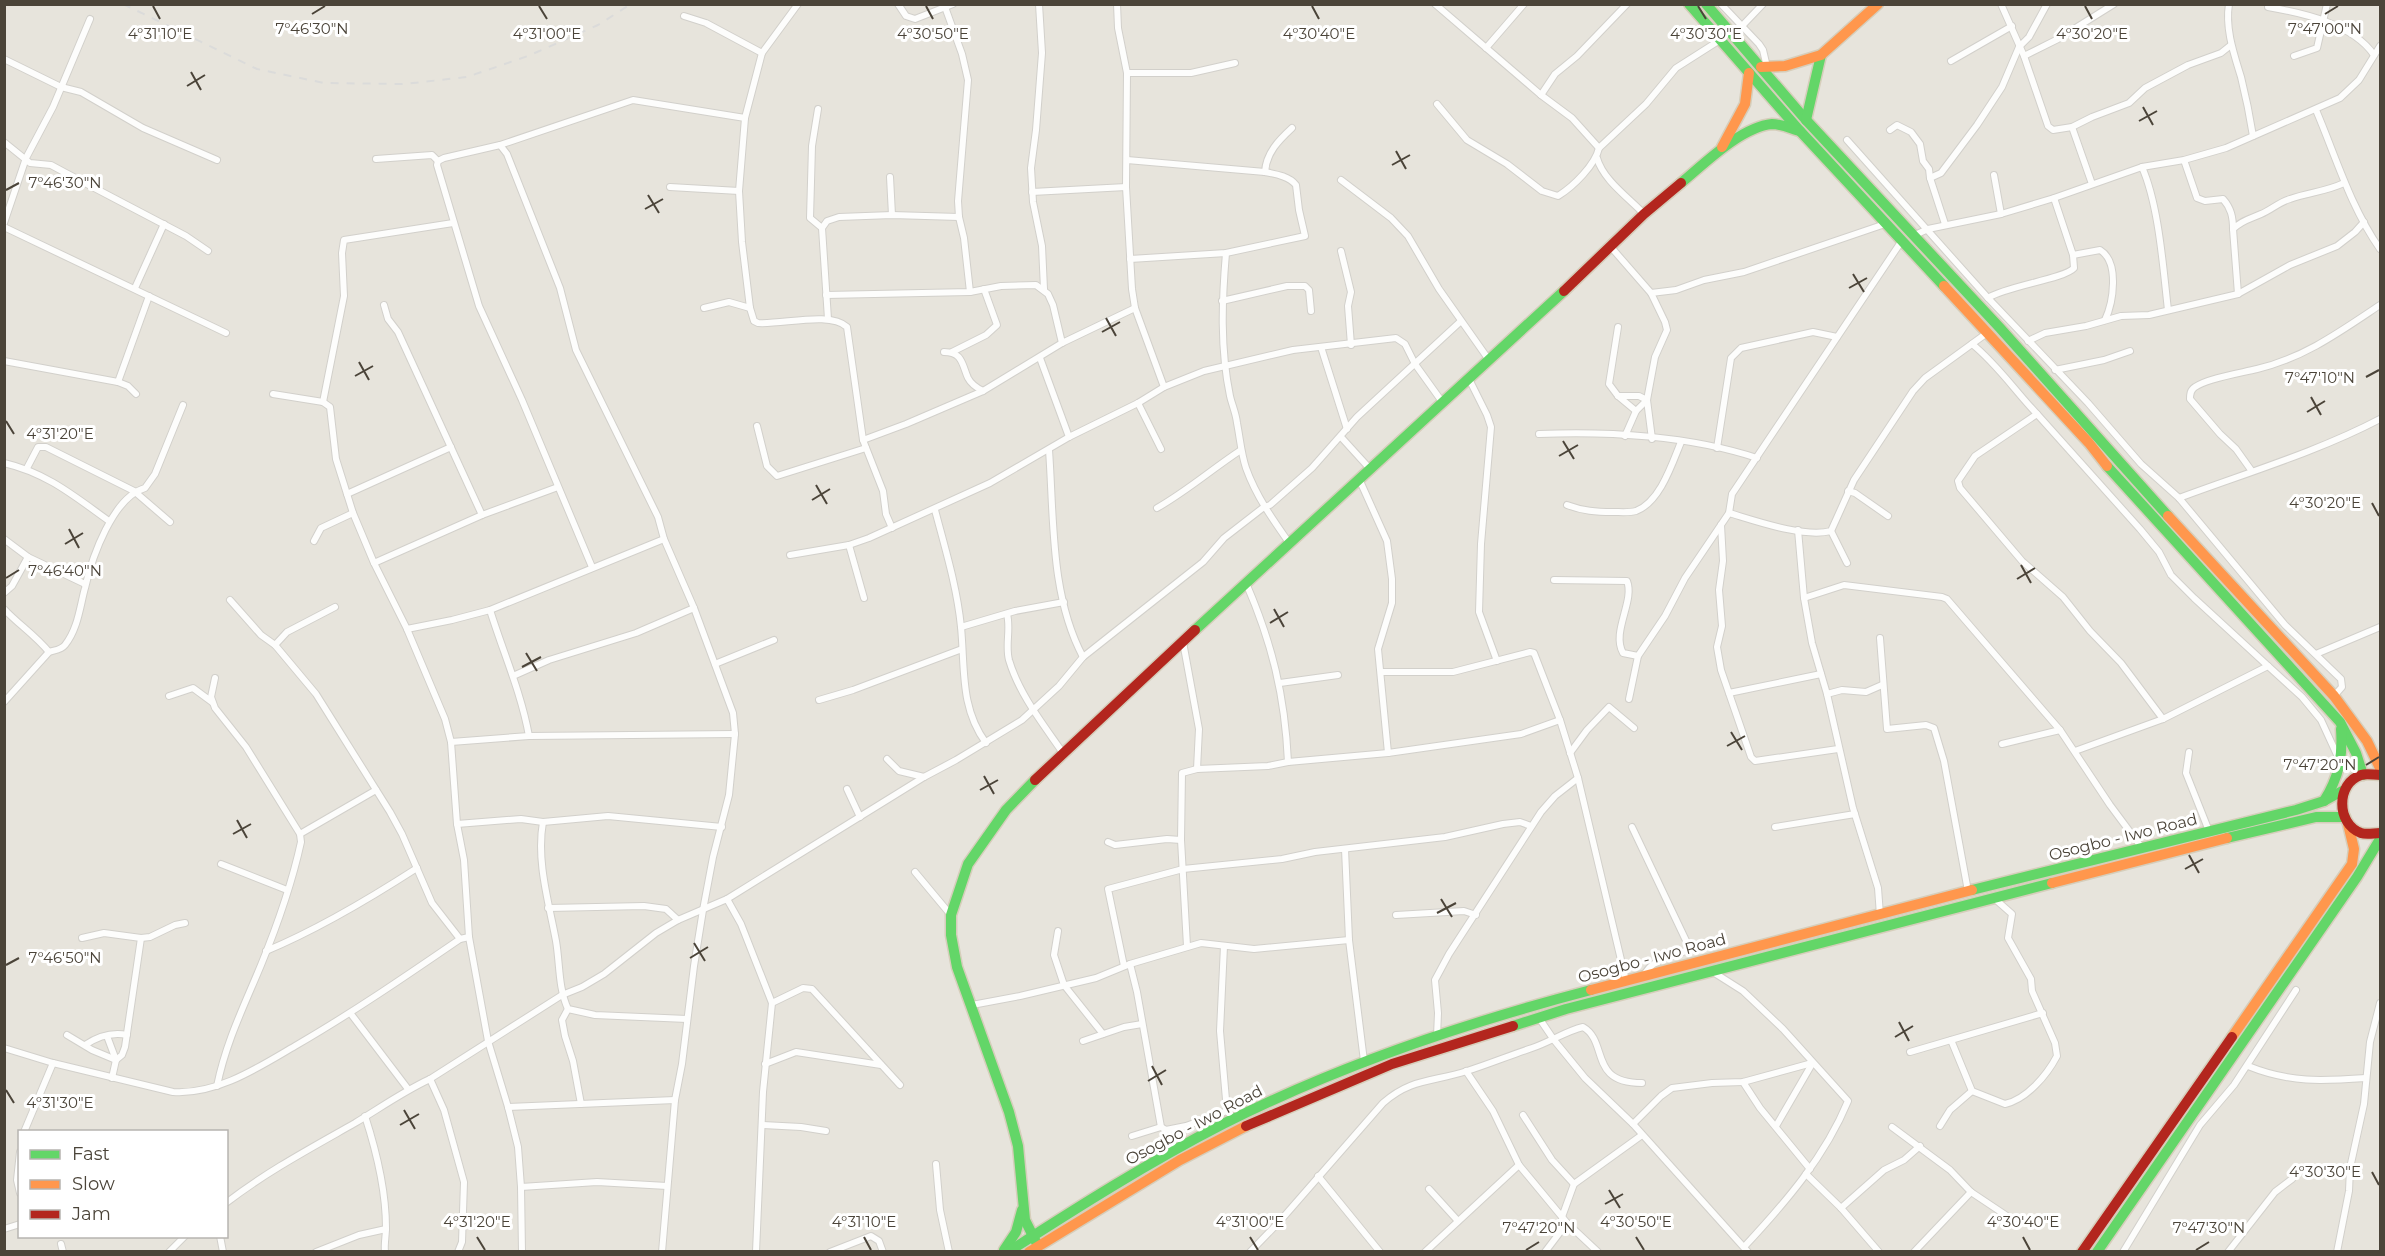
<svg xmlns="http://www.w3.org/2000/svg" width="2385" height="1256" font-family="Montserrat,sans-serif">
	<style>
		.residential { fill: #e7e4dc; fill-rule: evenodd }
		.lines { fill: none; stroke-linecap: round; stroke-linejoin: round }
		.street-casing { stroke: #d2d0cb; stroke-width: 8 }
		.fast-casing { stroke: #d6cebb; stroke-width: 13 }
		.slow-casing { stroke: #d6cebb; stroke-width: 13 }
		.jam-casing { stroke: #d6cebb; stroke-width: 13 }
		.street { stroke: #fdfdfc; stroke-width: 6 }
		.fast { stroke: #63d668; stroke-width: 10 }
		.slow { stroke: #ff974d; stroke-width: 10 }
		.jam { stroke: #b3261e; stroke-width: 10 }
		.rail { stroke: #dbdbda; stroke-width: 2; stroke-dasharray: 8 8; stroke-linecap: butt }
		.ticks { fill: none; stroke: #4b4439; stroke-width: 2 }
		.labels { text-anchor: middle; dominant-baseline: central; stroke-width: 6; stroke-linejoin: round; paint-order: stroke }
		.street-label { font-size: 16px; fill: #4b4439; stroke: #fff }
		.ticks-label { font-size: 15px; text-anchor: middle; fill: #4b4439; stroke: #fff; stroke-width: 6; stroke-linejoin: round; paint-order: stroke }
	</style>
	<rect width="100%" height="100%" fill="#f4f2ee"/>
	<path class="residential" d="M5,5H2380V1251L5,1252ZM20,1132H226V1236H20Z"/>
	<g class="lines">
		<g class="street-casing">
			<g id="street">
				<path d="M798,4L762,53L745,118L739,191L742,242L750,308L754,321L758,323C782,325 830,311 847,327L863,440L883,491L886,514L892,528"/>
				<polyline points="898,4 906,16 915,19 953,4"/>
				<polyline points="1039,4 1042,53 1036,130 1031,168 1033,202 1042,246 1044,289"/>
				<polyline points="1117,4 1118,28 1127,73 1126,187 1132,289 1135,308 1164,387"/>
				<polyline points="1435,4 1541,95 1572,118 1599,148"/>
				<polyline points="1721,4 1759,44 1763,50 1767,67"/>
				<polyline points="2001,4 2024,56 2048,126 2053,130 2072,127 2092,117 2129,103 2145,88 2188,65 2221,53 2231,45"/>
				<path d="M2229,4C2225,29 2234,54 2241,77C2246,97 2250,117 2253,136"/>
				<polyline points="945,7 962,54 968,80 958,201 959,217 964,238 970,292"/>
				<path d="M2268,7C2303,13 2353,24 2374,55"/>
				<polyline points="684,16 706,23 762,53"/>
				<polyline points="1742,26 1763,4"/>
				<polyline points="1486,48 1524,4"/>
				<polyline points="2024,56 2058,39 2114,4"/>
				<polyline points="2294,56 2317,48 2327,4"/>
				<polyline points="4,59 61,87 81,92 143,128 217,160"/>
				<polyline points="1951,61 2012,26"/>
				<polyline points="1127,73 1191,73 1235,63"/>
				<polyline points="1541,95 1555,74 1577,56 1627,4"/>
				<path d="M1437,104L1467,140L1507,164L1542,191L1558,196C1574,186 1595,165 1599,148L1646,104L1676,68L1720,40"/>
				<polyline points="818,109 812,146 810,218 822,228"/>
				<path d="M2316,110C2336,157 2350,206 2380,249"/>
				<polyline points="2072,127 2092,184"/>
				<polyline points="1890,130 1897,125 1911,132 1920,144 1923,161 1929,169 1930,178 1945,224"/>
				<polyline points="1847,140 1988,298 2088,403 2141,464 2179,498 2285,625 2341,679 2342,687 2334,696"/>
				<polyline points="4,142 30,163 51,165 64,172 186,236 208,251"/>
				<polyline points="500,145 633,100 745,118"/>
				<path d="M1597,158C1603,180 1629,198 1644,214"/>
				<polyline points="376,159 432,155 438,161"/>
				<path d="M1127,160L1265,172C1275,174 1289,176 1296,185L1299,210L1305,236L1226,253L1130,259"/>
				<path d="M2184,160L2197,198L2205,201L2223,199C2231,208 2233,217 2233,229C2242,220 2250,219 2261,214C2271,210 2279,202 2290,199C2309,192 2325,192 2344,183"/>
				<path d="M2142,167C2159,206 2163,267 2168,310"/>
				<path d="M1265,172C1266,153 1279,140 1292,128"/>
				<polyline points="1994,175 2001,214"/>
				<polyline points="890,177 892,215"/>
				<polyline points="1930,178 1941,173 1977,125 2002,87 2019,47 2029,37 2047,4"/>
				<polyline points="1341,180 1391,218 1408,236 1439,289 1489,360"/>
				<polyline points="670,187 739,191"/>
				<polyline points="1032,192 1126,187"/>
				<polyline points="4,223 26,158 53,107 90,19"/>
				<polyline points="4,227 226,333"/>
				<polyline points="2233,229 2238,294"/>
				<polyline points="1915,235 1928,229 2001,214 2054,198 2142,167 2184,160 2226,148 2340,98 2359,80 2380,46"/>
				<polyline points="1610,246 1651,293 1665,322 1667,330 1655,357 1647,400 1652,439"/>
				<polyline points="1341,251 1351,292 1348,306 1351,345"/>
				<path d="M1226,253C1222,300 1220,348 1230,396C1232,405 1236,413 1237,423C1240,438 1241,453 1246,468C1256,496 1273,520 1290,544"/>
				<path d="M2073,255L2100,250C2120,262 2113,303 2105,320"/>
				<polyline points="135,288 164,224"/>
				<polyline points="1651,293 1676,290 1704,280 1744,272 1885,224"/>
				<polyline points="826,295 970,292 1001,286 1036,285 1048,294 1053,305 1062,343"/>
				<path d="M1988,298C2007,286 2064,279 2074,268L2073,255L2054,198"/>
				<polyline points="1222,301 1287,286 1305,286 1309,290 1311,311"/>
				<polyline points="384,305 388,319 398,332 482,515"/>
				<polyline points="704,308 729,302 750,308"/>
				<polyline points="828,319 822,228 827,221 839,217 892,215 959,217"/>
				<polyline points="1618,327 1609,384 1618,396 1636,411"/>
				<polyline points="2028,341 2045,333 2086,326 2121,316 2149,315 2238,294 2290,265 2337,246 2355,232 2364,222"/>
				<path d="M1972,344C1997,364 2015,391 2037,414L1975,456L1958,481L1960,488L2022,561L2063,597L2090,631L2121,663L2163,719"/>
				<polyline points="1321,347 1347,429"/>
				<path d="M944,352C963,352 962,365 968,378C971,384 977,388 983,391"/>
				<polyline points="952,352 986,335 997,325 984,289"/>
				<polyline points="1040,358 1069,437"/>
				<polyline points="4,361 118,382 128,386 136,394"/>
				<polyline points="2055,370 2104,360 2130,351"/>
				<polyline points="1469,379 1487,415 1491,427 1481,544 1479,612 1497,661"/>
				<polyline points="118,382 149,296"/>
				<polyline points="273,394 323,402 330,407 336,459 353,513 374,563 407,629 445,719 451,742 457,824 464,860 469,937 488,1041 508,1107 518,1147 521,1187 522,1252"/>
				<polyline points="1618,396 1639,396 1647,400 1636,411 1625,436"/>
				<polyline points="323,402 344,296 342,253 344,240 453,223"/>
				<polyline points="1138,403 1161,449"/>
				<polyline points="2037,414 2140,529 2159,552 2171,575 2194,598 2268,666"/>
				<polyline points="757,426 767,466 777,476 866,448"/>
				<path d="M1539,434C1609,431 1690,436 1757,458"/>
				<polyline points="1341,437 1371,470"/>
				<polyline points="863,440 906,424 983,391 1062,343 1135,308"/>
				<polyline points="1717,448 1731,358 1741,348 1813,332 1837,337"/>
				<path d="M1049,450C1054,518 1050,595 1083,657"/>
				<path d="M4,463C47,473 74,496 109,521"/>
				<polyline points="27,468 38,447 46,447 134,491 170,522"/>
				<path d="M2251,470L2236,449L2220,434L2190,399C2190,395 2190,390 2195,387C2208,378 2241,373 2257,369C2304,358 2341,331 2380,305"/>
				<polyline points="1360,481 1387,541 1392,579 1392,603 1378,649 1388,753"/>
				<polyline points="1848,491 1855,493 1888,516"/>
				<polyline points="347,494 451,447"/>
				<path d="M2179,498C2246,473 2317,452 2380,419"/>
				<path d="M1567,505C1583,511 1596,512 1613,512C1620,512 1629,513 1636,511C1660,502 1672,464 1681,442"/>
				<path d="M1157,508C1187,491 1212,469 1241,450"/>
				<path d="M935,510C945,548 957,587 961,627C965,668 960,708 986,743"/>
				<path d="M1729,513C1756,521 1804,538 1831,531L1854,480L1913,391L1925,378L1987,333"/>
				<polyline points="1721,525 1723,561 1719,590 1722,626 1717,647 1721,670 1751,757 1755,761 1838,749"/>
				<polyline points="1798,530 1804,598 1812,643 1827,694 1853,808 1878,888 1880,915"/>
				<polyline points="1831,531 1847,563"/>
				<polyline points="4,539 28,557 85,584"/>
				<polyline points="314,541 321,528 353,513"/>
				<polyline points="849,545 864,598"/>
				<polyline points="790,555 849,545 869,538 990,483 1069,437 1138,403 1164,387 1204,371 1293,350 1396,338 1405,344 1415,364 1443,403"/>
				<polyline points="374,563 482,515 558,487"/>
				<polyline points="592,567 522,400 479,306 437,165 438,161 444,158 500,145 507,154 560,288 576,350 658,517 664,539 694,608 733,713 735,734 729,795 713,857 703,910 694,966 682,1064 675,1100 662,1252"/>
				<path d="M1554,580L1627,581C1635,601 1611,632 1623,653L1638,656"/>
				<path d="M1246,583C1272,643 1285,696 1288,762"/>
				<polyline points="4,593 12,586 28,557"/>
				<polyline points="1804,598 1844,585 1942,597 1947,599 2060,730 2110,805 2142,848"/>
				<polyline points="230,600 261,635 275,645 316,694 390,812 402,834 432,903 460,939"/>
				<path d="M4,609C19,625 34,634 49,652"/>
				<path d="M490,610C503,652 521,692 529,736"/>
				<path d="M1007,614C1011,629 1005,645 1009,660C1019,694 1043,724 1063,753"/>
				<polyline points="961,627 1015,611 1064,602"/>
				<polyline points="407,629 452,620 490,610 664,539"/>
				<polyline points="1880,638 1887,729 1926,725 1934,728 1944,761 1968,891"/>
				<polyline points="1183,642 1199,729 1197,769"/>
				<polyline points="275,645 287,632 335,607"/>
				<polyline points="2316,654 2380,627"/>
				<polyline points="715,664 774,640"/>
				<polyline points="1381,672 1453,672 1530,652 1534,653 1560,720 1578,778 1626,981"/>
				<polyline points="513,676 549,660 636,633 694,608"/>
				<path d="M215,678L211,697L215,708L246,747L300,834L301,842C292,883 277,926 261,965C244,1006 226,1042 217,1086"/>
				<polyline points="1280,683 1338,675"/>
				<polyline points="1729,693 1821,674"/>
				<polyline points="1827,694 1842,690 1866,692 1882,685"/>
				<polyline points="169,696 193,688 212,702"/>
				<polyline points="1629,699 1638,656 1665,616 1685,578 1729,513 1732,494 1901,242"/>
				<polyline points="819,700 853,690 962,649"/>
				<path d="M4,702L49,652C55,650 61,650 65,645C78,629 80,606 85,588C92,557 113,497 145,488L155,474L183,405"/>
				<polyline points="451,742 529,736 735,734"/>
				<polyline points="2002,744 2060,730"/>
				<polyline points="2075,751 2163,719 2268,666 2302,697 2321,720 2338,757"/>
				<polyline points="2189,752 2186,773 2209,831"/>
				<polyline points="1570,753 1587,730 1609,707 1634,728"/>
				<polyline points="887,759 899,771 924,777"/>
				<polyline points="847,789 860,817"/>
				<path d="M543,822C536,861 549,903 556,941C560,964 558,987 568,1009L595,1015L687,1019"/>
				<polyline points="457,824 521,819 543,822 608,816 722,827"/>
				<path d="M1632,827L1690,949C1674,957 1651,958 1644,976"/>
				<polyline points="1775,827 1855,814"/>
				<polyline points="300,834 376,790"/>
				<polyline points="1108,842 1115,845 1167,839 1181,840"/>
				<polyline points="1345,849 1349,940 1364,1061"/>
				<polyline points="221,864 287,890"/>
				<polyline points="915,872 950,914"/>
				<polyline points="727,899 924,777 956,760 1022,720 1059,686 1083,657 1203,562 1224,538 1264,507 1270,505 1312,468 1357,417 1461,321"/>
				<polyline points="548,908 644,906 666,909 678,920"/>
				<polyline points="1396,915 1464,911 1476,915"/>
				<polyline points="1058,931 1054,955 1064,985 1103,1034"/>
				<polyline points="82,938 104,933 141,938 150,937 175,925 185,923"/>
				<polyline points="1187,946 1181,840 1182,773 1197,769 1268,766 1288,762 1388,753 1521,734 1560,720"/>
				<polyline points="1224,946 1220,1031 1227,1111 1234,1118"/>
				<path d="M266,951C319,929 369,899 417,868"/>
				<polyline points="1130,964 1137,992 1161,1127"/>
				<polyline points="1124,966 1108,889 1183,869 1282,859 1315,852 1445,837 1503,824 1520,822 1531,826"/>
				<path d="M1713,972L1743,991L1783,1029L1848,1101C1825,1157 1785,1203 1744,1247"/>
				<polyline points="772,1003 803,988 812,989 900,1085"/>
				<polyline points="972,1005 1020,996 1096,978 1130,964 1201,943 1254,949 1349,940"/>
				<polyline points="568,1009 562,1020 565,1036 573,1061 581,1104"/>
				<polyline points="351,1014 408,1089"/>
				<polyline points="1539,1018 1554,1040 1585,1078 1633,1124 1748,1252"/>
				<polyline points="67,1035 92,1050 116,1060"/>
				<polyline points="107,1036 116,1060 112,1078"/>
				<polyline points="1437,1036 1438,1013 1435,980 1449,954 1541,812 1555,796 1578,778"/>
				<path d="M1951,1040L1972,1091L2005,1104C2027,1099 2047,1075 2057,1056L2055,1043L2032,991L2031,979L2008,938L2012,914L1995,899"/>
				<polyline points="1083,1041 1124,1027 1142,1024"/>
				<path d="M85,1045C97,1037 112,1032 127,1035"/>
				<path d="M4,1048L53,1063L173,1092C217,1095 259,1067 295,1046C352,1013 406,976 460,939L469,937"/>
				<polyline points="1910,1052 2043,1013"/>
				<polyline points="116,1060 122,1055 125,1047 141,938"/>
				<polyline points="765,1064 796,1052 881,1065"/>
				<path d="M2248,1066C2290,1083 2322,1081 2366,1078"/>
				<polyline points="1466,1071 1493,1111 1519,1165 1567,1223 1598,1252"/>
				<polyline points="430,1079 444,1110 464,1182 462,1242 458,1252"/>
				<polyline points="1743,1082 1760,1108 1810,1169"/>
				<polyline points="508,1107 675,1100"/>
				<polyline points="1523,1115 1552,1160 1574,1184"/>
				<path d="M365,1116C377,1153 386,1190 386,1228C386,1236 384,1244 385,1252"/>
				<polyline points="1633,1124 1661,1096 1672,1088 1712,1083 1743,1082 1812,1063"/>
				<polyline points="763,1125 801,1127 826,1131"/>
				<polyline points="1776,1126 1812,1064"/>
				<polyline points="1940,1126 1950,1110 1972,1091"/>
				<polyline points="1892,1127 1950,1170 1971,1192 2013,1220"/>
				<polyline points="24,1132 53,1063"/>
				<polyline points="1132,1136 1161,1127 1166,1130 1186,1126 1227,1111"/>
				<polyline points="20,1152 17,1180 20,1193"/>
				<polyline points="936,1164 940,1210 949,1252"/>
				<polyline points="1806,1174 1841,1208 1879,1252"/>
				<polyline points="1318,1176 1380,1252"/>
				<polyline points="521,1187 597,1182 667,1186"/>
				<polyline points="1429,1189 1458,1221"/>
				<path d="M226,1203C266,1172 311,1148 355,1123C380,1108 404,1091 430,1079L562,995L582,987L604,974L656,933L678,920L727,899L741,924L772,1003L763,1092L756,1252"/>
				<polyline points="1841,1208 1884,1170 1904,1160 1920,1146"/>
				<polyline points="1562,1217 1574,1184 1642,1135"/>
				<polyline points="4,1229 20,1224"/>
				<polyline points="220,1236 223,1252"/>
				<polyline points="61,1244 63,1252"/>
				<polyline points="169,1252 185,1236"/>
				<polyline points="316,1252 359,1235 386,1229"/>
				<polyline points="830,1252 871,1236 879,1241 883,1252"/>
				<path d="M1250,1252L1280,1221L1383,1103C1411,1078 1433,1082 1467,1071C1489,1064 1511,1055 1532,1048C1550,1042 1566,1031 1583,1027C1609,1042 1588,1083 1642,1083"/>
				<polyline points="1425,1252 1519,1165"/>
				<polyline points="1545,1252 1567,1223"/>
				<polyline points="1914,1252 1971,1192"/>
				<polyline points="2123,1252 2200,1125 2234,1085 2296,990"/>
				<polyline points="2228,1252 2275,1192 2292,1179"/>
				<polyline points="2337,1252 2349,1191 2350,1168 2364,1104 2370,1042 2380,1003"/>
			</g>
		</g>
		<g class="fast-casing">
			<g id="fast">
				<polyline points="1689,4 1800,131 1944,286"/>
				<polyline points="1706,4 1806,120 2000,328 2168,516"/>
				<polyline points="1806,120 1821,55"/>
				<path d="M1681,183C1705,163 1741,127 1772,124C1781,124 1792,129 1800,131"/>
				<polyline points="2107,466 2340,722 2356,753 2363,775"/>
				<polyline points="1195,630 1564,291"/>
				<polyline points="1035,780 1006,810 968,864 951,915 951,935 957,967 1009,1112 1018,1146 1025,1220 1038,1246"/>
				<path d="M2324,801C2339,777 2343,757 2341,729"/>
				<polyline points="2227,838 2316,817 2345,817"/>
				<polyline points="1972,890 2296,810 2324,801 2342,791"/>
				<polyline points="1513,1026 1566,1009 2052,883"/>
				<polyline points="1004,1250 1016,1232 1022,1210"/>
				<path d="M1008,1252C1078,1207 1149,1162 1223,1124C1340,1065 1465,1023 1591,990"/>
				<polyline points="2097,1252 2357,877 2380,839"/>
			</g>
		</g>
		<g class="slow-casing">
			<g id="slow">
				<polyline points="1761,67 1785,66 1821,55 1878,4"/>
				<polyline points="1722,147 1745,104 1749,73"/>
				<polyline points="1944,286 2089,443 2107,466"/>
				<polyline points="2168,516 2334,696 2367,741 2380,768"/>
				<polyline points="2052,883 2227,838"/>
				<polyline points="1591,990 1972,890"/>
				<polyline points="2232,1037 2352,864 2354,849 2348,824"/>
				<polyline points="1029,1252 1180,1160 1246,1126"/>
			</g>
		</g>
		<g class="jam-casing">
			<g id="jam">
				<polyline points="1564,291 1644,214 1681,183"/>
				<path d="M2380,775C2374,775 2367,773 2361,775C2336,783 2336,824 2361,833C2367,835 2374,833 2380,833"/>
				<polyline points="1035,780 1195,630"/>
				<polyline points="1246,1126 1392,1064 1513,1026"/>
				<polyline points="2082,1252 2232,1037"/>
			</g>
		</g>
		<use href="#street" class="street"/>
		<use href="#fast" class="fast"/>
		<use href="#slow" class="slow"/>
		<use href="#jam" class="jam"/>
		<polyline class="rail" points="123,4 257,69 324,83 404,84 467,77 528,56 598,25 631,4"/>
	</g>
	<path class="ticks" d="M153,6L160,19M539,6L547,19M926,6L933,19M1312,6L1319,19M1698,6L1706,19M2085,6L2092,19M312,14L325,6M2325,14L2338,6M191,72L201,90M187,86L205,75M2143,107L2153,125M2139,121L2157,111M1396,151L1406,169M1392,165L1410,155M6,190L19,183M648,195L659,213M645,209L663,199M1853,274L1864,292M1849,288L1867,278M1106,318L1116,336M1102,332L1120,322M359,362L369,380M355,376L373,366M2366,377L2379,370M2311,397L2321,415M2307,412L2325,401M6,421L14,434M1563,441L1574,459M1559,456L1578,445M816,485L827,504M812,500L830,489M2372,503L2379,516M69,529L79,548M65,544L83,533M2021,565L2031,583M6,578L19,570M2017,579L2035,568M1274,609L1284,627M1270,623L1288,612M526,653L537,671M522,667L541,657M1731,732L1742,750M1727,746L1745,736M2366,765L2379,757M984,776L994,794M980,790L998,780M237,820L247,838M233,834L251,824M2189,855L2199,873M2185,869L2203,859M1441,899L1452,917M1437,913L1456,903M694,943L705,961M690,958L708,947M6,965L19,958M1899,1022L1909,1041M1895,1037L1913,1026M1152,1066L1162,1085M1148,1081L1166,1070M6,1090L14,1103M404,1110L415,1129M400,1125L419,1114M2372,1172L2379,1185M1609,1190L1620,1208M1605,1204L1623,1194M477,1237L485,1250M864,1237L871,1250M1250,1237L1258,1250M1636,1237L1644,1250M2023,1237L2030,1250M1526,1250L1539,1242M2196,1250L2209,1242"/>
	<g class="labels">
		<g class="street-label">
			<text transform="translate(2123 837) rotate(-14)">Osogbo - Iwo Road</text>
			<text transform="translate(1652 958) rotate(-15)">Osogbo - Iwo Road</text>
			<text transform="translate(1194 1125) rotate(-28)">Osogbo - Iwo Road</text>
		</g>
	</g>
	<g class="ticks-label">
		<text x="312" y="34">7°46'30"N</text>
		<text x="2325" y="34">7°47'00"N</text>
		<text x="1706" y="39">4°30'30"E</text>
		<text x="160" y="39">4°31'10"E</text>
		<text x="547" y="39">4°31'00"E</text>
		<text x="933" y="39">4°30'50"E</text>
		<text x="1319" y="39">4°30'40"E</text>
		<text x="2092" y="39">4°30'20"E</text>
		<text x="65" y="188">7°46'30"N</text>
		<text x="2320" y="383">7°47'10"N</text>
		<text x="60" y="439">4°31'20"E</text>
		<text x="2325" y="508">4°30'20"E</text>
		<text x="65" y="576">7°46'40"N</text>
		<text x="2320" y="770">7°47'20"N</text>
		<text x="65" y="963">7°46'50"N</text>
		<text x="60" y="1108">4°31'30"E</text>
		<text x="2325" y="1177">4°30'30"E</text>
		<text x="477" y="1227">4°31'20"E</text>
		<text x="864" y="1227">4°31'10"E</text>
		<text x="1250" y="1227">4°31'00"E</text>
		<text x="1636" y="1227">4°30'50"E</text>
		<text x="2023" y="1227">4°30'40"E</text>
		<text x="1539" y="1233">7°47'20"N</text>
		<text x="2209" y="1233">7°47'30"N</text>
	</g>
	<rect width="2385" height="1256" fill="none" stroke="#4b4439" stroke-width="12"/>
	<rect x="18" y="1130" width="210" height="108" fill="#ffffff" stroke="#b7b4b0" stroke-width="1.5"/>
	<rect x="30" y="1150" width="30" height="9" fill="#63d668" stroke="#b7b4b0" stroke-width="1.5"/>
	<text x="72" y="1160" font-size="18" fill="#4b4439">Fast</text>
	<rect x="30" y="1180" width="30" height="9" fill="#ff974d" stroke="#b7b4b0" stroke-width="1.5"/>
	<text x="72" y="1190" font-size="18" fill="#4b4439">Slow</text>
	<rect x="30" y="1210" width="30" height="9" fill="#b3261e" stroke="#b7b4b0" stroke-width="1.5"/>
	<text x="72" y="1220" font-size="18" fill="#4b4439">Jam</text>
</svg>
